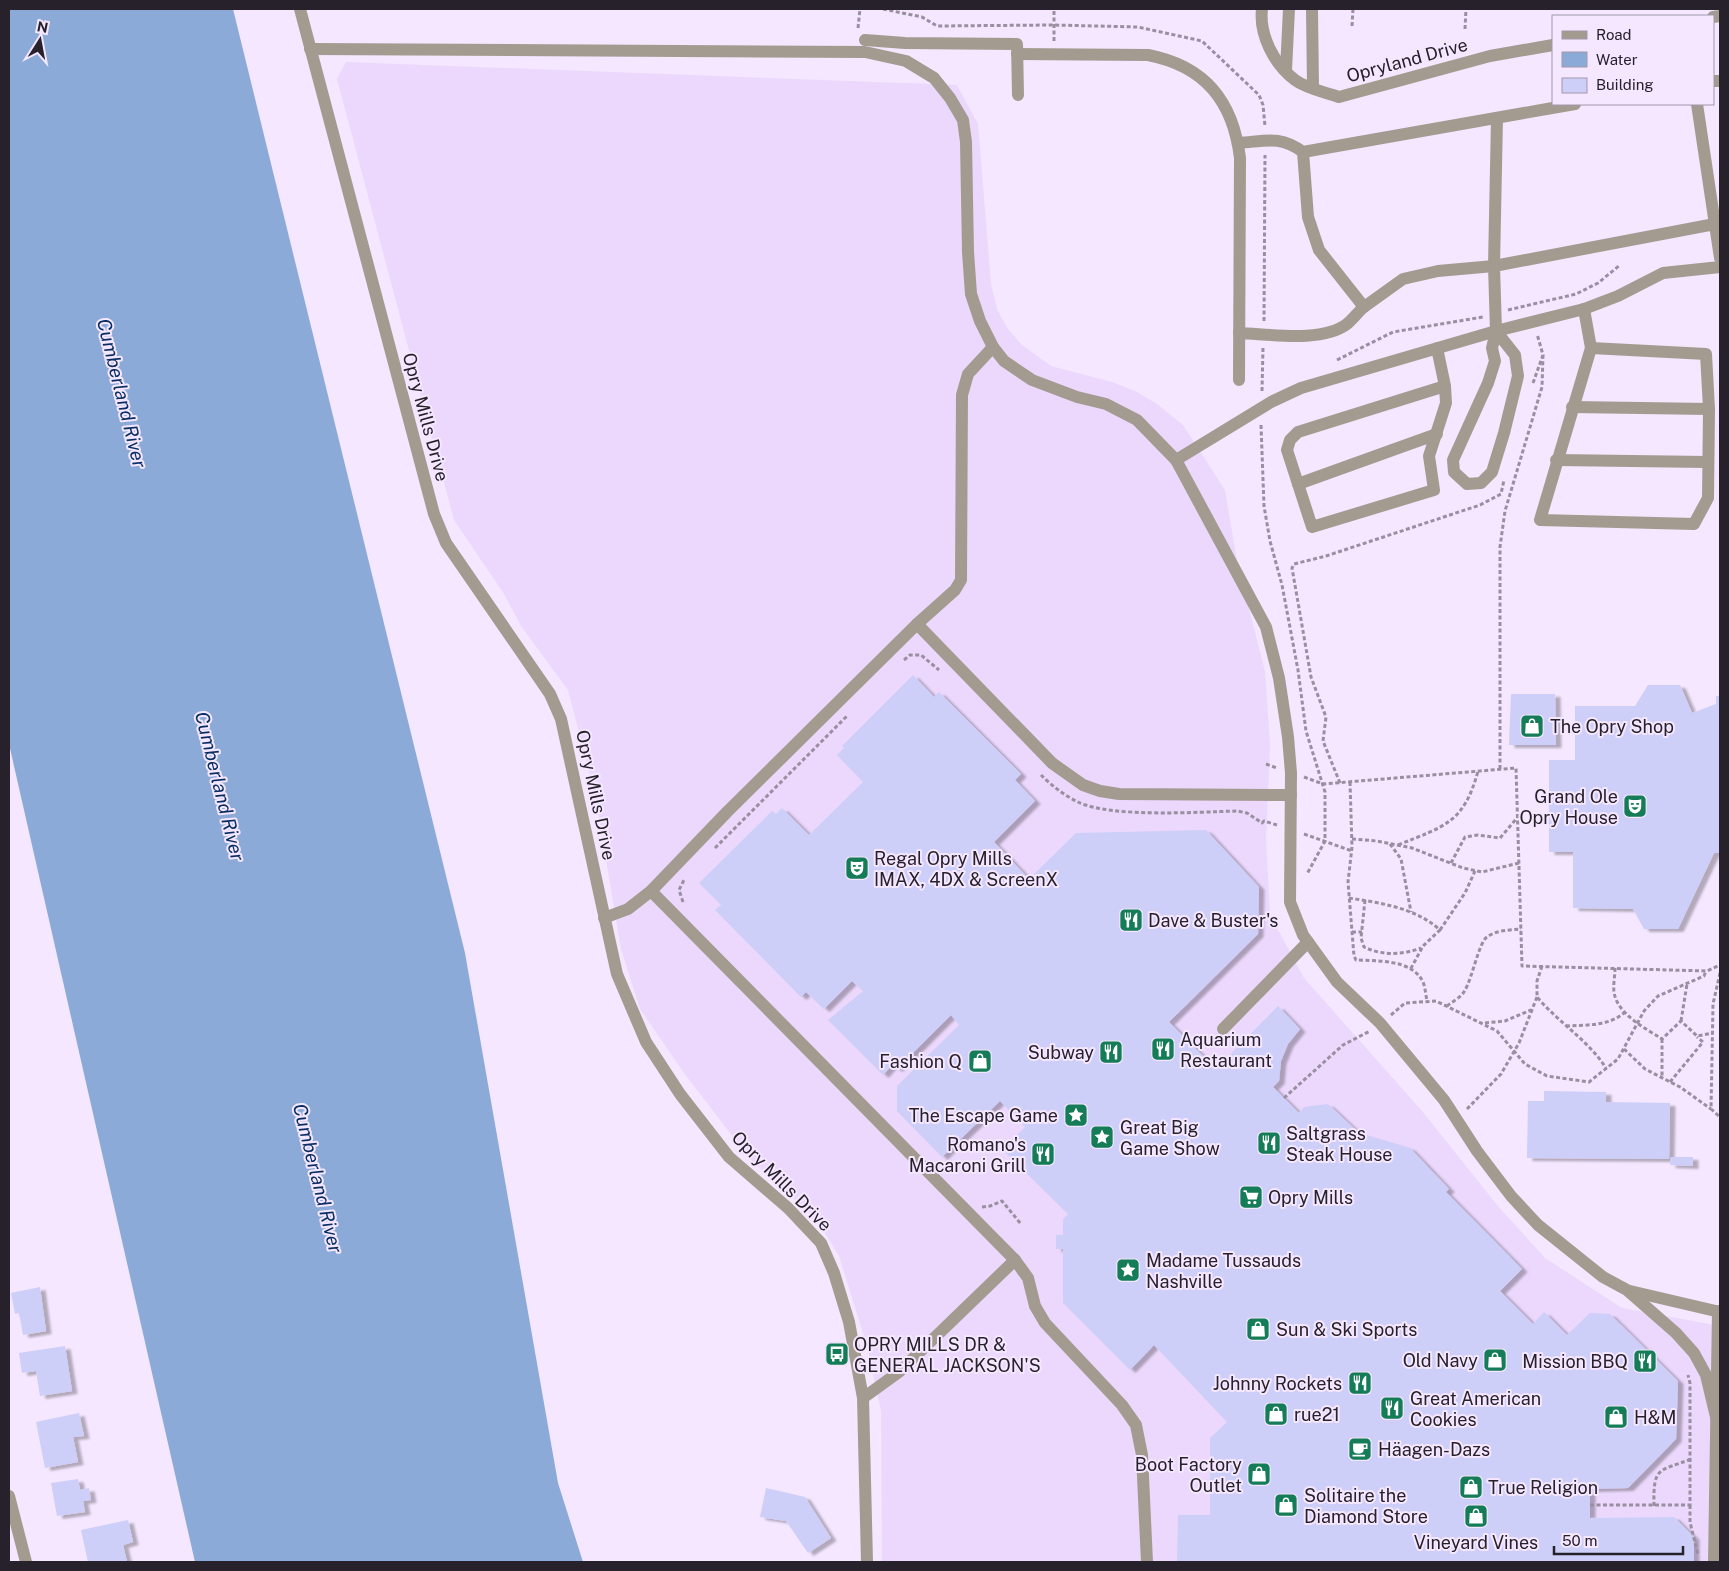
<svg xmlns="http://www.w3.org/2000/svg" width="1729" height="1571" font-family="'Public Sans',sans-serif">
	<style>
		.built { fill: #ebd8fc }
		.water { fill: #8caad7 }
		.building { fill: #cecff9; filter: url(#shadow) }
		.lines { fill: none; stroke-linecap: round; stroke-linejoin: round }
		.path { stroke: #998fa1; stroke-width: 3; stroke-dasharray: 4 2.5; stroke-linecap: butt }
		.minor { stroke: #a49b90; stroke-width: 12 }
		.labels { text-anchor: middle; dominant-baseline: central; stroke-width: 4; stroke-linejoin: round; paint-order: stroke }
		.street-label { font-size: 18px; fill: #27212b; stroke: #f4e7ff }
		.poi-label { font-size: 18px; fill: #27212b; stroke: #f4e7ff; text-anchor: start }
		.water-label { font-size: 19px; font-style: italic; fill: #082e63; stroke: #f4e7ff }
	</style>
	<defs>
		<filter id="shadow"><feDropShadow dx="5.5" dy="3" stdDeviation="1" flood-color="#0004"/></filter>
	</defs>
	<rect width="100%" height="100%" fill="#f4e7ff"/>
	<polygon class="built" points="346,62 957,85 978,124 991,284 997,309 1007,328 1022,345 1051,366 1112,382 1135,391 1157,404 1183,425 1225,490 1238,567 1265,671 1270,745 1266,839 1270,915 1304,978 1422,1111 1497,1205 1545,1258 1622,1308 1720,1326 1720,1562 882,1562 881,1411 867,1346 839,1256 817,1220 750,1159 684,1073 640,1009 621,949 595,795 568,690 521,626 504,594 454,520 337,79"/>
	<polygon class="water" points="9,9 233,9 465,953 558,1483 583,1562 195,1562 9,744"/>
	<g class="building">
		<polygon points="913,675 934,697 939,692 1021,774 1015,780 1035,801 994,842 1029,879 1076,833 1206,830 1259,887 1258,934 1169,1022 1216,1069 1278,1006 1300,1029 1288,1044 1281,1061 1279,1081 1273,1087 1299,1113 1304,1107 1328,1104 1359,1133 1410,1148 1449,1189 1446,1192 1522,1269 1500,1291 1533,1324 1544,1312 1567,1335 1590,1313 1610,1314 1678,1381 1676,1439 1628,1488 1590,1489 1590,1518 1674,1517 1694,1537 1694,1562 1177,1562 1178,1515 1210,1515 1210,1438 1227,1422 1154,1345 1130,1370 1063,1303 1063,1249 1056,1249 1056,1235 1063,1235 1063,1219 1068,1214 1002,1149 1025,1127 1000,1101 942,1157 897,1111 897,1086 959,1025 951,1015 897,1069 892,1065 883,1075 828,1020 863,991 852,981 824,1009 806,992 801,997 715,910 721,905 699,883 772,811 776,814 782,808 809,835 863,782 837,755 844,748 842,746"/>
		<polygon points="1648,685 1680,685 1692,713 1716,704 1716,696 1720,696 1720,853 1714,853 1678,929 1644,929 1633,909 1573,908 1573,852 1549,852 1549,760 1575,760 1575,706 1635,706"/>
		<polygon points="1511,694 1555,694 1556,745 1509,745"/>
		<polygon points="1544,1091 1606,1092 1606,1102 1670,1103 1669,1159 1527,1158 1528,1101 1544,1101"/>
		<polygon points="1671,1157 1693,1157 1693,1166 1670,1165"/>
		<polygon points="40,1287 46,1331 23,1335 19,1313 15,1314 11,1293"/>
		<polygon points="65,1346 72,1391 40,1396 36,1371 22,1373 19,1353"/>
		<polygon points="79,1413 84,1436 73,1437 78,1462 45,1468 36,1422"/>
		<polygon points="78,1479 80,1490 89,1488 91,1500 83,1501 85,1512 57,1516 51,1483"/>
		<polygon points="766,1488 805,1497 831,1538 808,1553 786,1521 760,1517"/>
		<polygon points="128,1520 133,1542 123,1545 127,1562 88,1562 81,1530"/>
	</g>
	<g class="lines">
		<g class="path">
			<polyline points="883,9 922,17 937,26 1053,25 1138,27 1202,41 1259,95 1263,105 1265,126"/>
			<polyline points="1352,26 1353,9"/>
			<polyline points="858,28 860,9"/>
			<polyline points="1465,29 1466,9"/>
			<polyline points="1054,41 1054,9"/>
			<polyline points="1508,310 1576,294 1598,283 1620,265"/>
			<polyline points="1264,321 1265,155"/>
			<polyline points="1337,360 1393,332 1483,317"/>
			<polyline points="1533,383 1543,355"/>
			<polyline points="1262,391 1263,347"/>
			<polyline points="1261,425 1264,506 1270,541 1282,585 1298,670 1306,731 1325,792 1325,841 1307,874"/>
			<polyline points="904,660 910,655 921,655 939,670"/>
			<polyline points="1266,764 1277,768"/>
			<polyline points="1500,769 1500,547 1505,511 1542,387 1543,355 1537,334"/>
			<path d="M1041,775C1051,785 1065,796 1078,802C1111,818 1198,812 1237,811L1247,813L1262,823L1264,821L1277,825"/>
			<polyline points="1304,777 1323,784 1516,768 1522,966 1707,971 1720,965"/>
			<path d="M1350,782L1352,847L1348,882L1354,956L1356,960C1377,961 1412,959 1423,982C1425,987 1426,995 1427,1002"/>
			<polyline points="1340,783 1323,741 1326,717 1311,677 1292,568 1294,564 1326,556 1480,505 1501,494 1504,480"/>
			<polyline points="1304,834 1352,851"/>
			<polyline points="1352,839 1377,841 1412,848 1463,868 1482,872 1519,863"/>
			<polyline points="1390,844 1401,859 1411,912"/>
			<path d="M1398,845C1445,826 1464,823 1478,771"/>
			<polyline points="715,848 848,715"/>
			<polyline points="1451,863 1465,837 1478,835 1500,838 1517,818"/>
			<path d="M1349,898C1381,903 1416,908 1440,930L1423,946L1410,970"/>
			<path d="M1365,900L1361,938L1364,947C1383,956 1402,955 1421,948"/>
			<polyline points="683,902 679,890 684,880"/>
			<polyline points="1440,930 1465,893 1475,871"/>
			<polyline points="1352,932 1362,932"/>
			<path d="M1542,966L1537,981V997C1559,1023 1588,1040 1606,1068"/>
			<path d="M1615,968C1615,976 1613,985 1614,992C1617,1014 1645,1028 1662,1039L1681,1021L1697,1036L1713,1033"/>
			<polyline points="1720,973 1713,1004 1711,1109 1720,1117"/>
			<path d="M1447,1006C1453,1001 1462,997 1465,990C1472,979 1479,942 1487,937C1496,930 1510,930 1521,929"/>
			<polyline points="1391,1015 1405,1003 1436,1001 1497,1031 1525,1064 1547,1076 1589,1082 1618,1059 1644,1011 1658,996 1704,976 1706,971"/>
			<polyline points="1681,1021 1687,984"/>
			<polyline points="1485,1023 1505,1021 1531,1010"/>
			<path d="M1566,1026C1587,1025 1610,1026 1625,1012"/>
			<polyline points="1662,1039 1662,1078"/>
			<polyline points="1624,1049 1645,1069 1680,1087 1711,1109"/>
			<polyline points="1670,1082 1703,1042 1697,1037"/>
			<polyline points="1284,1098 1343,1045 1370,1031"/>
			<polyline points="1467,1109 1501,1074 1519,1043 1537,997"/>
			<polyline points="982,1207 990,1206 1002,1201 1021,1224"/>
			<polyline points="1590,1505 1690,1505 1690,1383 1688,1375"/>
			<polyline points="1690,1505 1690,1522 1698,1555"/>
			<path d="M1654,1506C1653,1465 1659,1472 1691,1459"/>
		</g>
		<g class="minor">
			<polyline points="300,9 434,514 446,543 550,694 561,719 617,974 646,1042 680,1094 729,1157 788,1208 821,1243 834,1273 849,1322 863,1398 867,1562"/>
			<path d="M1262,9C1259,35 1274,64 1295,80C1307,89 1325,92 1339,97L1490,56L1553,45"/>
			<polyline points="1312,9 1313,88"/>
			<polyline points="1713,17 1720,16"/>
			<polyline points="865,40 905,43 1017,44 1018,95"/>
			<polyline points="310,49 865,52 906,61 934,78 950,98 963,120 966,142 968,252 971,294 980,321 993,347 1004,361 1032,380 1077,397 1106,404 1137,420 1176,460 1266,627 1279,678 1288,737 1291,773 1290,902 1303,935 1337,982 1380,1023 1444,1100 1477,1151 1511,1196 1538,1225 1603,1277 1627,1290 1676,1333 1694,1353 1706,1375 1717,1421"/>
			<path d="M1017,54L1148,55C1205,66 1233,101 1240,158L1239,380"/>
			<polyline points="1286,70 1289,9"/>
			<polyline points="1713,81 1720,81"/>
			<polyline points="1697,104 1720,258"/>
			<path d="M1239,143C1266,141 1280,135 1303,152L1575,104"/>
			<polyline points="1364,307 1403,279 1438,271 1494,266 1497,118"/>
			<polyline points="1584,309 1591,348 1540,520 1694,524 1708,498 1709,409 1706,354 1591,348"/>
			<polygon points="1496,331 1515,355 1518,376 1504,433 1492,472 1481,483 1467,484 1454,472 1453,460 1488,383 1495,361 1492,348"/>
			<polyline points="1496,331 1584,309 1618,296 1663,273 1720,267"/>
			<path d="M1239,333C1269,334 1322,343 1347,324C1353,319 1358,312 1364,307L1319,250L1308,217L1303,152"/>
			<polyline points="1437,348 1445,386 1446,403 1429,456 1434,490 1312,527 1287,450 1290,440 1298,432 1445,386"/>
			<polyline points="1572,407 1709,409"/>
			<polyline points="1176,460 1271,402 1301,388 1496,331 1494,266 1720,223"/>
			<polyline points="1556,460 1707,462"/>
			<polyline points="1298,484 1437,434"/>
			<polyline points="917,624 955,590 961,580 962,395 968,374 993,347"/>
			<polyline points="651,891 1015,1260 1028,1278 1035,1306 1045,1323 1122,1405 1136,1425 1142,1455 1147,1562"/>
			<polyline points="604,918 628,909 651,891 727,812 917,624 1052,763 1083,785 1100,791 1119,794 1291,795"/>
			<polyline points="1223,1029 1308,942"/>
			<polyline points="1630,1291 1720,1312"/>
			<polyline points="863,1398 899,1372 1015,1260"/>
			<polyline points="9,1496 26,1562"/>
			<polyline points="1714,1562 1718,1311"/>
		</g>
	</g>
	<defs>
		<g id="shop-square" transform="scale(1.25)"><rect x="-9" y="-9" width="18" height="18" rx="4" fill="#147c56" stroke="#f4e7ff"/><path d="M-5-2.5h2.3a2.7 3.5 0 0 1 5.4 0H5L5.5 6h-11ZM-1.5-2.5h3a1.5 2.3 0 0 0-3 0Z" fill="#fff"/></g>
		<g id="theatre-square" transform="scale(1.25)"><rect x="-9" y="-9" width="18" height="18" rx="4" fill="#147c56" stroke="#f4e7ff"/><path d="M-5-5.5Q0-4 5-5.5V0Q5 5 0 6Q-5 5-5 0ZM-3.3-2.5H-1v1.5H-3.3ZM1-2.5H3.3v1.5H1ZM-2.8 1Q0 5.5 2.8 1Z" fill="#fff"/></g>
		<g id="restaurant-square" transform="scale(1.25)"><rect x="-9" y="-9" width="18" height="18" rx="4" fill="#147c56" stroke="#f4e7ff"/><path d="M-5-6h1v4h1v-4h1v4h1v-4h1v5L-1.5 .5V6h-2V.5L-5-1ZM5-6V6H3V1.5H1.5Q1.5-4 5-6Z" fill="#fff"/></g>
		<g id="sight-square" transform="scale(1.25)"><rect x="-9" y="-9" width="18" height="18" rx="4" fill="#147c56" stroke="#f4e7ff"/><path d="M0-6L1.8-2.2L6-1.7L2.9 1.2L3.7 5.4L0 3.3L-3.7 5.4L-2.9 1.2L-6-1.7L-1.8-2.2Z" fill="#fff"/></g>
		<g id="supermarket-square" transform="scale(1.25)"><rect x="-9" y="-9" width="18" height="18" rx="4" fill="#147c56" stroke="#f4e7ff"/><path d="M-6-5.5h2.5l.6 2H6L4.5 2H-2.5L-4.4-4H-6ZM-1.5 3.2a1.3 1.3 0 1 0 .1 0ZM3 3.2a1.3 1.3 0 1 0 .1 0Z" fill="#fff"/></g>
		<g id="bus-square" transform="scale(1.25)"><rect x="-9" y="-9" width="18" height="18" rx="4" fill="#147c56" stroke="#f4e7ff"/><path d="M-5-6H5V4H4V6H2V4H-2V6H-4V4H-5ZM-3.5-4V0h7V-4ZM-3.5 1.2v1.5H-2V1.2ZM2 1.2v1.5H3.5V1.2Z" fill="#fff"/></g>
		<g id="cafe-square" transform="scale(1.25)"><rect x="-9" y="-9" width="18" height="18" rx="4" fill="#147c56" stroke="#f4e7ff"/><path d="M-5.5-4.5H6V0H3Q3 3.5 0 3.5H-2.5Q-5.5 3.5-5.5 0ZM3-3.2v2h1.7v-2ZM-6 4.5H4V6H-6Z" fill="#fff"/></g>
	</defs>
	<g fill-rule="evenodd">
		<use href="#shop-square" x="1532" y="726"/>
		<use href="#theatre-square" x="1635" y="806"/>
		<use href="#theatre-square" x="857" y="868"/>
		<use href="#restaurant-square" x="1131" y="920"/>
		<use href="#restaurant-square" x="1163" y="1049"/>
		<use href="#restaurant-square" x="1111" y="1052"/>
		<use href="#shop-square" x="980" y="1061"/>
		<use href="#sight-square" x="1076" y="1115"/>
		<use href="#sight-square" x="1102" y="1137"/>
		<use href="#restaurant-square" x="1269" y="1143"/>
		<use href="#restaurant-square" x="1043" y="1154"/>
		<use href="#supermarket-square" x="1251" y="1197"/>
		<use href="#sight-square" x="1128" y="1270"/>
		<use href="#shop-square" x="1258" y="1329"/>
		<use href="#bus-square" x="837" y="1354"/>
		<use href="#shop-square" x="1495" y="1360"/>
		<use href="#restaurant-square" x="1645" y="1361"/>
		<use href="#restaurant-square" x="1360" y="1383"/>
		<use href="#restaurant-square" x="1392" y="1408"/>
		<use href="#shop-square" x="1276" y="1414"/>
		<use href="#shop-square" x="1616" y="1417"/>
		<use href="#cafe-square" x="1360" y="1449"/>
		<use href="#shop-square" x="1259" y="1474"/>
		<use href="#shop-square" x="1471" y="1487"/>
		<use href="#shop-square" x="1286" y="1505"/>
		<use href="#shop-square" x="1476" y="1516"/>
	</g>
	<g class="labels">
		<g class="street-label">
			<text transform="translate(1407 60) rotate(-15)">Opryland Drive</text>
			<text transform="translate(426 417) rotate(75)">Opry Mills Drive</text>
			<text transform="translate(596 795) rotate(78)">Opry Mills Drive</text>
			<text transform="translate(782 1181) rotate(45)">Opry Mills Drive</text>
		</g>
		<g class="poi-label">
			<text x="1550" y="726">The Opry Shop</text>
			<text x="1618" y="796" text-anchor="end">Grand Ole<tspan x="1618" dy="21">Opry House</tspan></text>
			<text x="874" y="858">Regal Opry Mills<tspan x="874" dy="21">IMAX, 4DX &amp; ScreenX</tspan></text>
			<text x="1148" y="920">Dave &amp; Buster's</text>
			<text x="1180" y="1039">Aquarium<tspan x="1180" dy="21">Restaurant</tspan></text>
			<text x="1094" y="1052" text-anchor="end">Subway</text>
			<text x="962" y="1061" text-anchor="end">Fashion Q</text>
			<text x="1058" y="1115" text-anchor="end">The Escape Game</text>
			<text x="1120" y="1127">Great Big<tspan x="1120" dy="21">Game Show</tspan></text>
			<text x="1286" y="1133">Saltgrass<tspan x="1286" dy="21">Steak House</tspan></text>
			<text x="1026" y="1144" text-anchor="end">Romano's<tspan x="1026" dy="21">Macaroni Grill</tspan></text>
			<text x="1268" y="1197">Opry Mills</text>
			<text x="1146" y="1260">Madame Tussauds<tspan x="1146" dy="21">Nashville</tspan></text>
			<text x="1276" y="1329">Sun &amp; Ski Sports</text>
			<text x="854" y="1344">OPRY MILLS DR &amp;<tspan x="854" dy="21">GENERAL JACKSON'S</tspan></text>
			<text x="1478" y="1360" text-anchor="end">Old Navy</text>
			<text x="1628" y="1361" text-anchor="end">Mission BBQ</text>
			<text x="1342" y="1383" text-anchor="end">Johnny Rockets</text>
			<text x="1410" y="1398">Great American<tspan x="1410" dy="21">Cookies</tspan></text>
			<text x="1294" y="1414">rue21</text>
			<text x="1634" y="1417">H&amp;M</text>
			<text x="1378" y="1449">Häagen-Dazs</text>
			<text x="1242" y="1464" text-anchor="end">Boot Factory<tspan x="1242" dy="21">Outlet</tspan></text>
			<text x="1488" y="1487">True Religion</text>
			<text x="1304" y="1495">Solitaire the<tspan x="1304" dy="21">Diamond Store</tspan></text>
			<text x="1476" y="1542" text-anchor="middle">Vineyard Vines</text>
		</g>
		<g class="water-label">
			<text transform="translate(122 393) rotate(76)">Cumberland River</text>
			<text transform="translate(220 786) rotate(76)">Cumberland River</text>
			<text transform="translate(318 1178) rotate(76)">Cumberland River</text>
		</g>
	</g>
	<rect width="1729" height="1571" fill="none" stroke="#27212b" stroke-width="20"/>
	<rect x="1552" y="15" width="162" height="90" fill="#f4e7ff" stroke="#a298aa"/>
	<rect x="1562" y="31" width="25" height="8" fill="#a49b90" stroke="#a298aa"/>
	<text x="1596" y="40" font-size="15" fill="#27212b">Road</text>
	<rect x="1562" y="52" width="25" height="15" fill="#8caad7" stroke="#a298aa"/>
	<text x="1596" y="65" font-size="15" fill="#27212b">Water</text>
	<rect x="1562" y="78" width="25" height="15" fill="#cecff9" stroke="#a298aa"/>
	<text x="1596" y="90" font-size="15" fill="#27212b">Building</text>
	<g transform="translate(40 40) rotate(11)" stroke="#f4e7ff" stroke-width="4" paint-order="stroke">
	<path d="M0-4L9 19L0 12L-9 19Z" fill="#27212b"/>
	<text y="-8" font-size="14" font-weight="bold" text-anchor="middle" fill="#27212b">N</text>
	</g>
	<path d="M1554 1546v8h129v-8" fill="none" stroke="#27212b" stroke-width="2.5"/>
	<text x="1562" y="1546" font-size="15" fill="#27212b" stroke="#f4e7ff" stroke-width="4" paint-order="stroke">50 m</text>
</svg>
